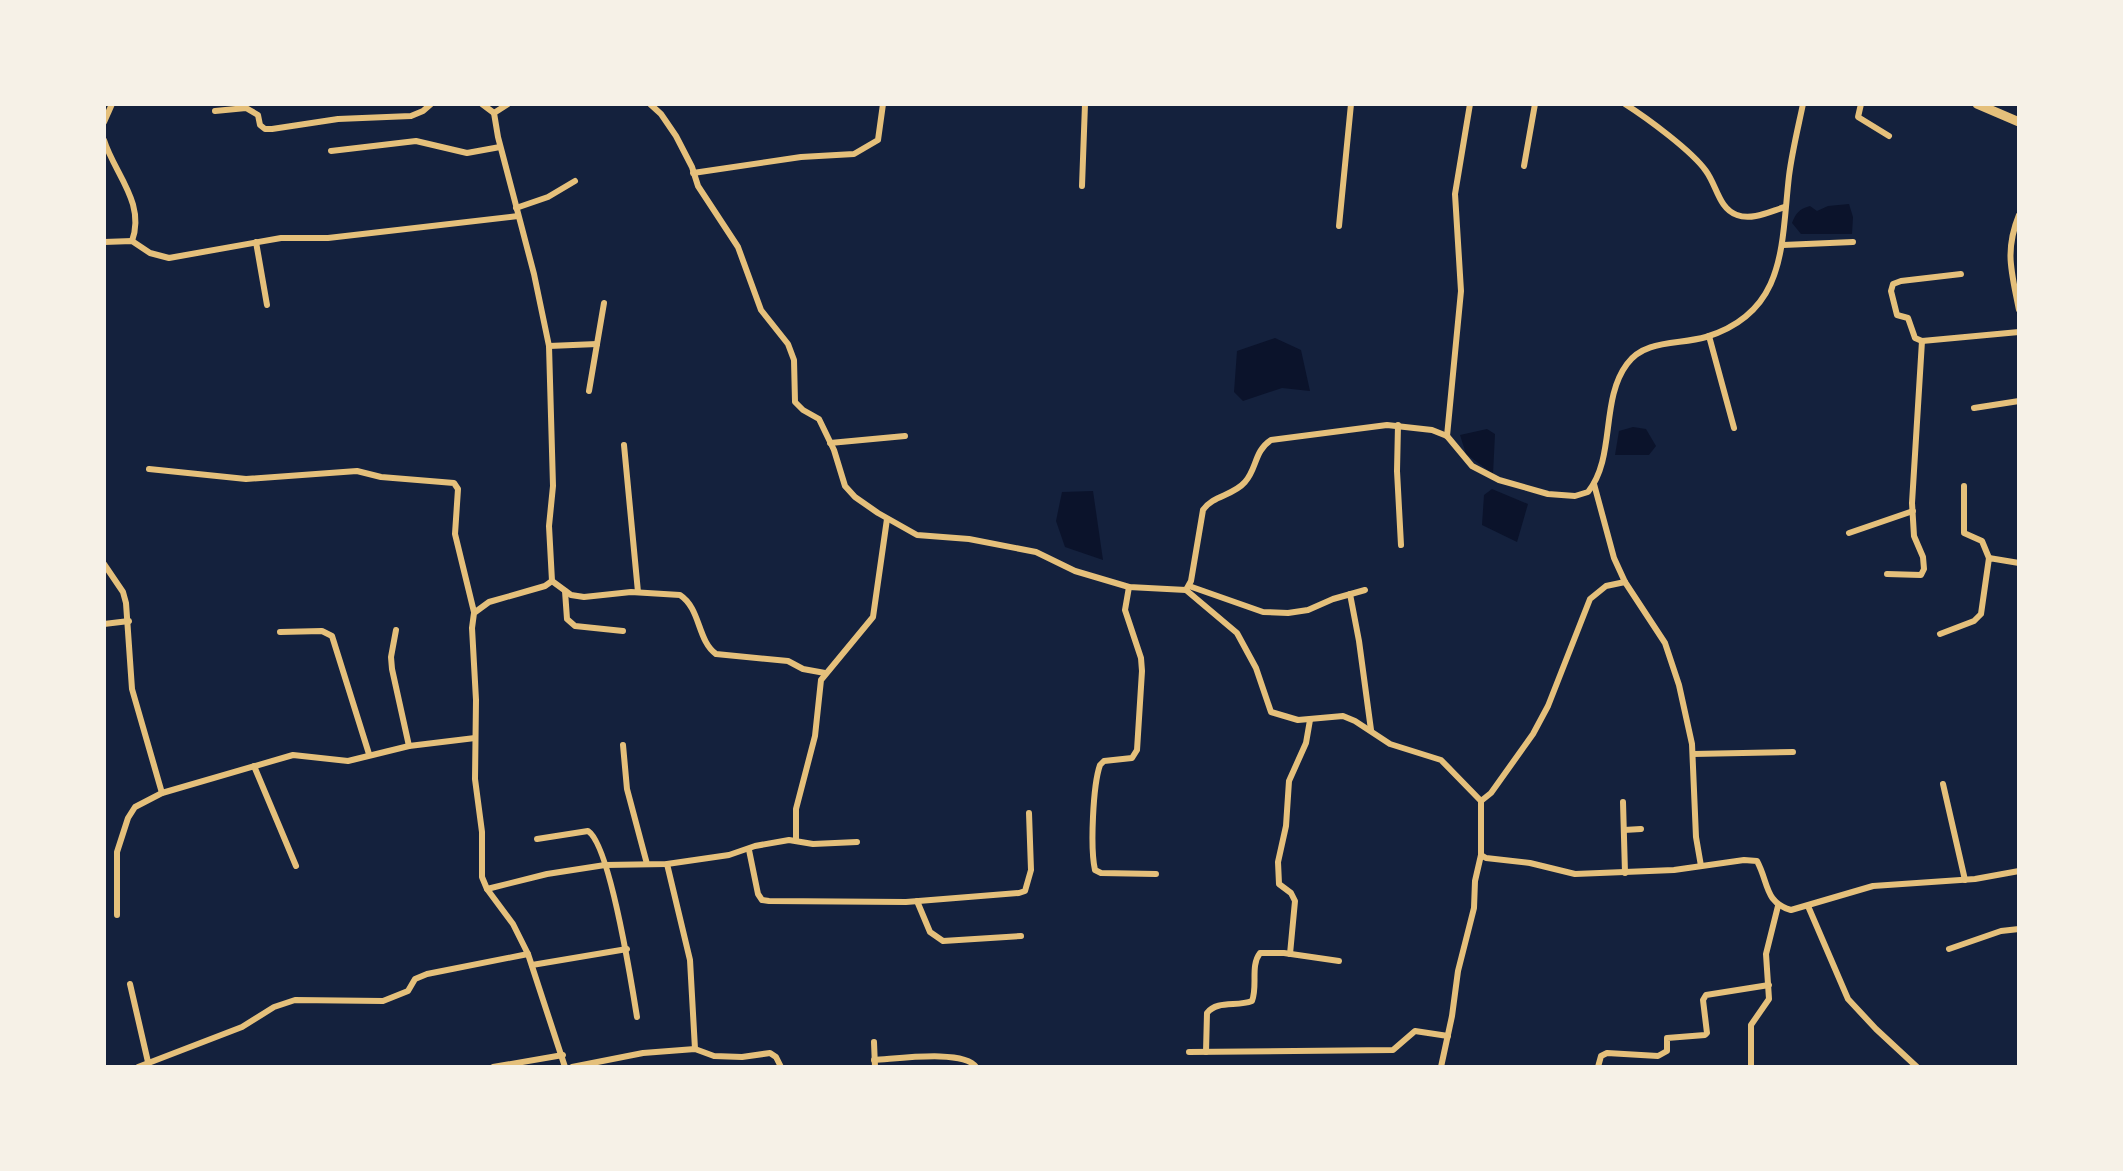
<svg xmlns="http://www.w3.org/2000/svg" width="2123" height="1171" font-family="Literata,serif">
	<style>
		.water { fill: #0b132b }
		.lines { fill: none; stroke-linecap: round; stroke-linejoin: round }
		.minor { stroke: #e5c07b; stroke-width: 6 }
		.secondary { stroke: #e5c07b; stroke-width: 9 }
	</style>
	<rect width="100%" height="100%" fill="#14213d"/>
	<g class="water">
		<path d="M1849,204L1853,217L1852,234H1801L1792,223C1796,213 1799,209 1810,206L1817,211L1828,206Z"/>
		<polygon points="1275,338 1301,350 1310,391 1282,388 1243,401 1234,392 1237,351"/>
		<polygon points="1633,427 1646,429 1656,446 1649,455 1615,455 1619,431"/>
		<polygon points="1487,429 1495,434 1493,474 1466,454 1460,435"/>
		<polygon points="1492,489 1528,504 1517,542 1482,525 1484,495"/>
		<polygon points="1093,491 1103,560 1065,547 1056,521 1062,492"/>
	</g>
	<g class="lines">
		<g class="minor">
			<polyline points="482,104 494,113"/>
			<polyline points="508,104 494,113 498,137 534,274 549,346 553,486 549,526 552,581 545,586 489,602 474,613 472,628 476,700 475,779 482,832 482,877 487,889 513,924 528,954 565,1067"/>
			<path d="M650,104L661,114L676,136L692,167L698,186L738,247L761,310L788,344L794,360L795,402L803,410L819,419L834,450L845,486L855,497L878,513L917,535L969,539L1036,552L1075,571L1129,587L1186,590L1191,581L1203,510C1213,495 1233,496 1245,482C1257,469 1254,451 1271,440L1387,425L1432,430L1447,436L1472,466L1499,480L1548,494L1575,496L1588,492C1616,457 1600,400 1627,364C1645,339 1679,345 1706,337C1787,312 1781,245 1789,176C1792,152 1798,128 1803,104"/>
			<path d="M1625,104C1647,118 1692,151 1706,171C1717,186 1719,209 1737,215C1752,221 1771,211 1785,207"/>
			<polyline points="1861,104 1858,117 1889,136"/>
			<polyline points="215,111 246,108 258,115 260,125 265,129 272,129 338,119 411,116 423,111 431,104"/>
			<polyline points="104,122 112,104"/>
			<path d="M104,140C114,173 146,203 132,241"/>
			<polyline points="331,151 416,141 467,153 500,147"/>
			<polyline points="1524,166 1535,104"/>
			<polyline points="693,173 801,157 854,154 878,140 883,104"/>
			<polyline points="1082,186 1085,104"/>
			<polyline points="516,208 548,197 575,181"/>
			<path d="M2019,215C2004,252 2012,273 2019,310"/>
			<polyline points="1339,226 1351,104"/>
			<polyline points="104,242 132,241 150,253 169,258 281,238 328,238 518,216"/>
			<polyline points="256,242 267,305"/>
			<polyline points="1783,245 1853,242"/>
			<polyline points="1961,274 1901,281 1893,284 1891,291 1897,315 1908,318 1915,338 1922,341 2019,332"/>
			<polyline points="1709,336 1734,428"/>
			<polyline points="549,346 597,344"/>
			<polyline points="589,391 604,303"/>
			<polyline points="1974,408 2019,401"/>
			<polyline points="1398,425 1397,471 1401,545"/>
			<polyline points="1447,436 1461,291 1455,194 1470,104"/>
			<polyline points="830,443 905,436"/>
			<polyline points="624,445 638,592"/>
			<polyline points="149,469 246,479 357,471 381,477 454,483 458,489 455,534 474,612"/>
			<polyline points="1594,484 1614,558 1625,582 1665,643 1679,685 1692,744 1696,837 1701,866"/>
			<polyline points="1964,486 1964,533 1982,541 1989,558"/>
			<polyline points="1849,533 1913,511"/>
			<polyline points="104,564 123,592 126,603 132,689 162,793"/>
			<polyline points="1887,574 1921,575 1924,569 1923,557 1914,536 1912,503 1922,341"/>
			<path d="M552,581L571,595L584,597L631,592L680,595C701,609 697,640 716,654L788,661L803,669L825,673"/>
			<polyline points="1189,586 1263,612 1288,613 1308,610 1333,599 1365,590"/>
			<path d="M1129,587L1125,610L1141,658L1142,671L1137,750L1132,758L1104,761L1100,765C1093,785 1090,848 1095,870L1101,873L1156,874"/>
			<path d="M1186,590L1237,633L1256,668L1271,712L1298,720L1343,716L1355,721L1390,744L1441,760L1481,801V855L1486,858L1530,863L1575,874L1674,870L1744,860L1757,861C1769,883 1764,902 1791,910L1873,886L1975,879L2019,871"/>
			<polyline points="565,591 567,619 575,626 623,631"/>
			<polyline points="1350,594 1359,641 1371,730"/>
			<polyline points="104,624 129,621"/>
			<polyline points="396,630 391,657 392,669 409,746"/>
			<polyline points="280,632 322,631 332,636 369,754"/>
			<polyline points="1940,634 1974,621 1981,614 1989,558 2019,563"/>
			<polyline points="623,745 627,789 647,864"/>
			<polyline points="1693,754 1793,752"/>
			<polyline points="254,766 296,866"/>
			<polyline points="1943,784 1965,880"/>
			<polyline points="1481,801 1491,793 1533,734 1548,706 1590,599 1606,586 1625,582"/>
			<polyline points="1623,802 1625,873"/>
			<polyline points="1624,830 1641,829"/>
			<path d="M537,839L588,831C610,845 632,986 637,1017"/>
			<polyline points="796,840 796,809 815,736 821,680 873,617 887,519"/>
			<polyline points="749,850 758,894 762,900 769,901 906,902 1019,893 1025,891 1031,870 1029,813"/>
			<polyline points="667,864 690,960 695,1049"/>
			<polyline points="487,889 547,874 605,865 667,864 729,855 755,846 789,840 813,844 857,842"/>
			<polyline points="917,901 930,932 943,941 1021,936"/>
			<polyline points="1808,906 1848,999 1876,1029 1917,1067"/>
			<polyline points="117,915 117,852 128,818 135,807 162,793 293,755 348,761 409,746 475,738"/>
			<polyline points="1949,949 2001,931 2019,929"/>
			<polyline points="1290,954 1295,901 1291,893 1279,884 1278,862 1286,826 1289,781 1306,743 1310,720"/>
			<polyline points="532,965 627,949"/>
			<polyline points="130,984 148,1062"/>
			<polyline points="874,1042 875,1067"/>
			<polyline points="1189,1052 1393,1050 1415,1031 1448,1036"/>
			<path d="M1206,1052L1207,1013C1217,1000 1237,1007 1252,1001C1258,986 1250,966 1260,953H1284L1339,961"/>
			<path d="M874,1060C896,1059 964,1049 976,1067"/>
			<polyline points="138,1067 242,1027 274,1007 295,1000 383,1001 408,991 415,979 427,974 528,954"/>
			<polyline points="493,1067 563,1055"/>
			<polyline points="572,1067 643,1053 695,1049 714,1056 742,1057 770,1053 776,1057 781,1067"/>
			<polyline points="1441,1067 1452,1016 1458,971 1474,908 1475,881 1481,855"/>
			<polyline points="1598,1067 1601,1056 1607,1053 1658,1056 1667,1051 1667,1038 1705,1035 1707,1033 1703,1000 1706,995 1769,985"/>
			<polyline points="1751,1067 1751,1025 1769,999 1766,954 1778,906"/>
		</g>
		<polyline class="secondary" points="1977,104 2019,122"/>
	</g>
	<rect width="2123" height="1171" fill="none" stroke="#f6f1e7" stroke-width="212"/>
</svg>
